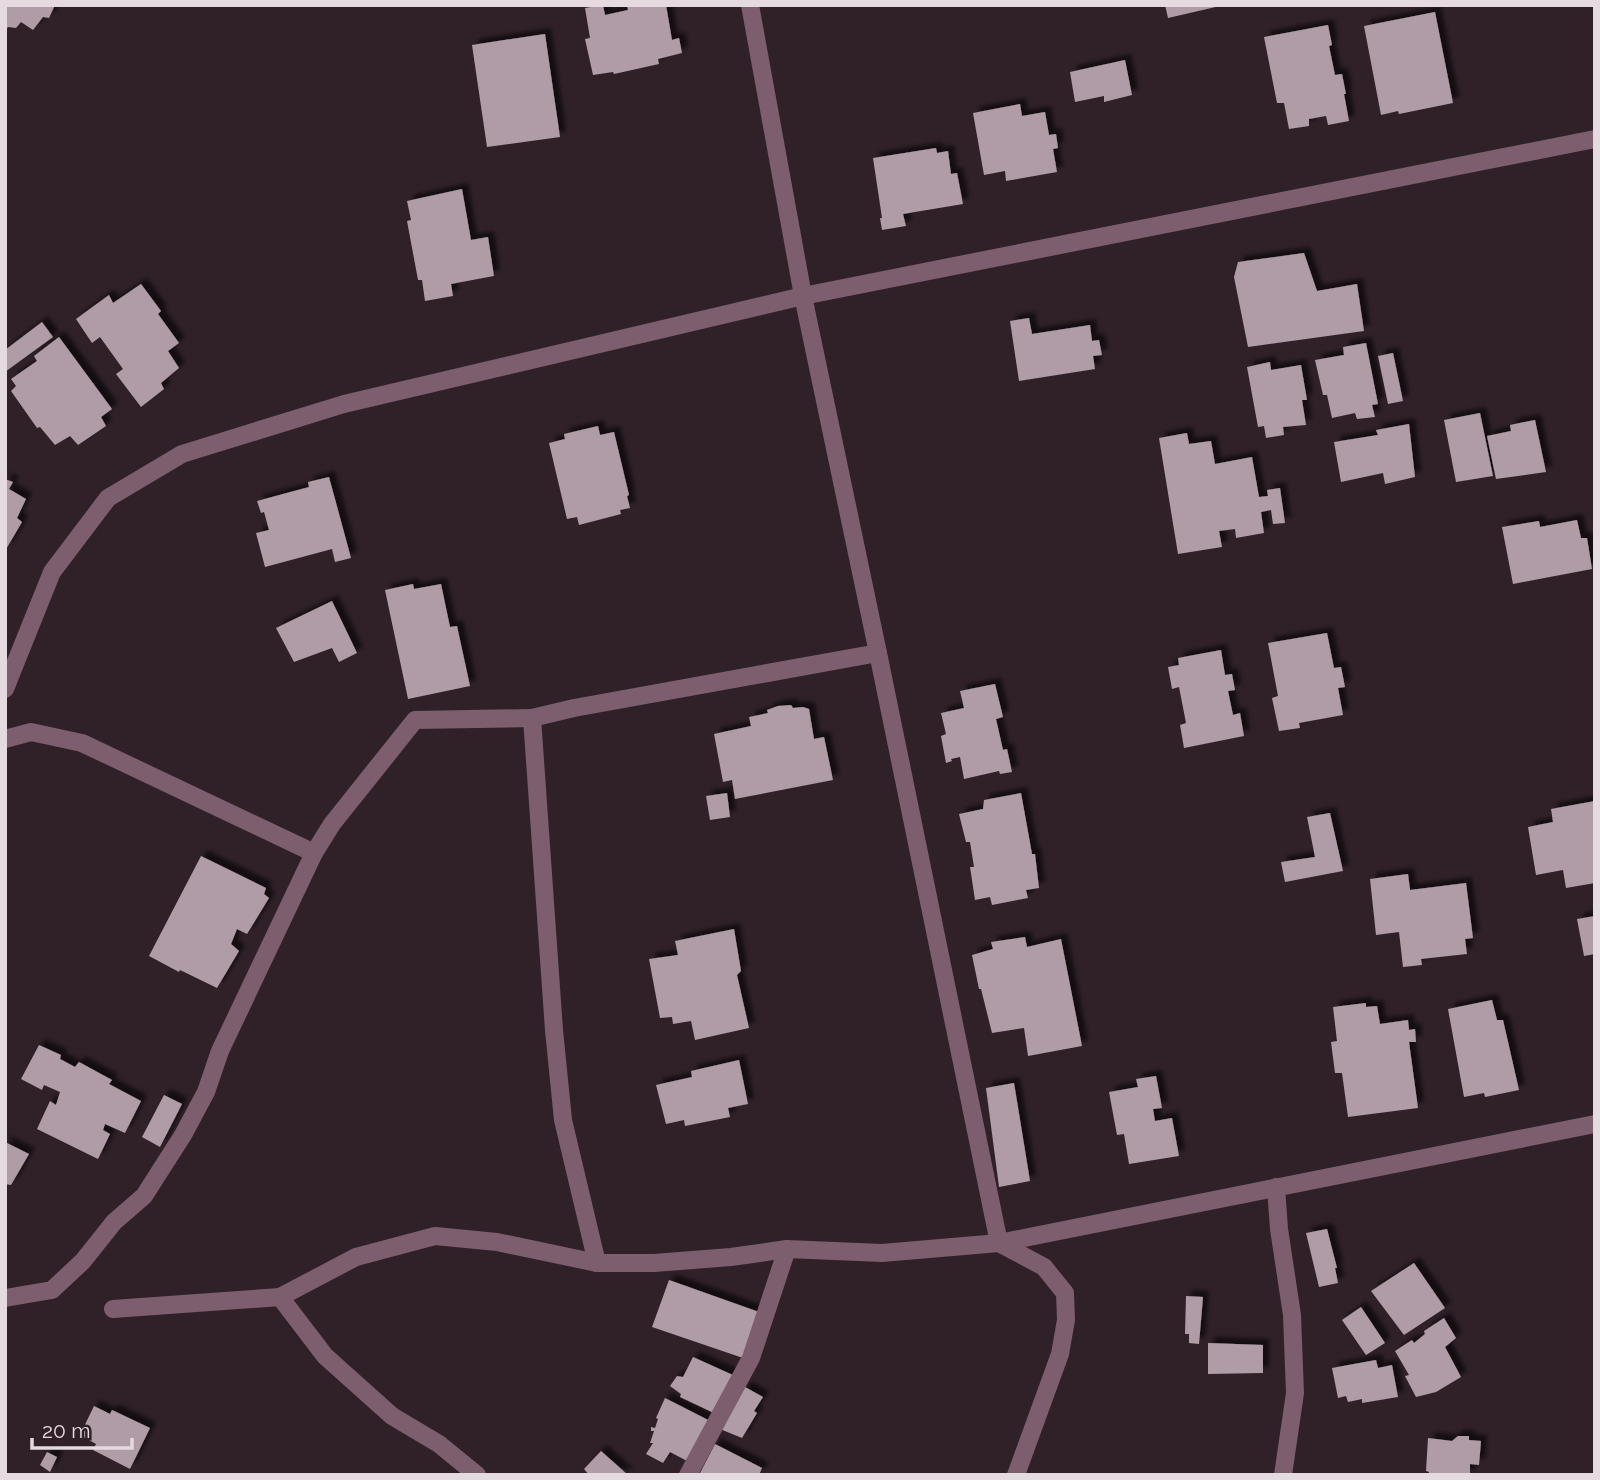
<svg xmlns="http://www.w3.org/2000/svg" width="1600" height="1480" font-family="Raleway,sans-serif">
	<style>
		.building { fill: #af9ca6; filter: url(#shadow) }
		.lines { fill: none; stroke-linecap: round; stroke-linejoin: round }
		.street { stroke: #7c5e6e; stroke-width: 18 }
	</style>
	<defs>
		<filter id="shadow"><feDropShadow dx="6" dy="-6" stdDeviation="2" flood-color="#0009"/></filter>
	</defs>
	<rect width="100%" height="100%" fill="#302129"/>
	<g class="building">
		<polygon points="5,5 55,5 49,18 43,17 33,30 21,22 16,28 8,27 5,31"/>
		<polygon points="603,5 605,15 628,10 627,5 666,5 672,40 679,38 682,53 658,59 659,64 614,74 613,72 593,75 585,39 590,38 585,8"/>
		<polygon points="1165,5 1220,5 1220,6 1168,18"/>
		<polygon points="1435,12 1453,103 1399,114 1398,111 1381,115 1364,26"/>
		<polygon points="1328,25 1332,45 1329,46 1335,75 1342,74 1346,94 1344,94 1349,121 1328,125 1326,116 1309,119 1309,126 1289,129 1284,103 1277,103 1264,37"/>
		<polygon points="545,34 560,137 487,147 472,45"/>
		<polygon points="1125,60 1132,95 1104,102 1104,96 1075,102 1070,72"/>
		<polygon points="1020,104 1022,116 1045,112 1049,135 1056,134 1058,148 1053,149 1057,172 1006,181 1005,171 984,175 973,113"/>
		<polygon points="936,148 937,153 948,151 951,174 957,173 963,204 903,214 906,226 882,230 880,218 882,218 873,158"/>
		<polygon points="462,189 471,240 488,237 494,276 451,284 453,296 425,301 422,280 418,280 407,221 411,220 407,201"/>
		<polygon points="1304,253 1317,291 1357,284 1364,331 1248,347 1234,277 1238,262"/>
		<polygon points="141,284 161,311 158,314 179,343 168,351 179,368 161,383 164,389 141,407 116,374 123,369 100,337 92,343 76,319 109,295 113,303"/>
		<polygon points="1029,318 1032,334 1090,325 1092,341 1099,340 1102,355 1093,356 1095,369 1019,381 1010,321"/>
		<polygon points="42,322 53,337 5,372 5,350"/>
		<polygon points="59,337 112,409 101,417 106,426 78,445 70,436 55,445 40,427 37,428 11,391 16,386 11,379 37,361 34,356"/>
		<polygon points="1366,343 1378,404 1372,405 1375,417 1357,419 1355,413 1332,418 1327,395 1323,395 1315,360 1344,355 1343,347"/>
		<polygon points="1393,353 1403,401 1388,404 1378,356"/>
		<polygon points="1270,362 1271,370 1301,365 1307,400 1302,400 1306,425 1283,427 1284,435 1266,438 1264,426 1258,427 1247,367"/>
		<polygon points="1480,413 1493,476 1456,482 1444,420"/>
		<polygon points="1535,420 1546,472 1496,479 1487,436 1511,431 1510,425"/>
		<polygon points="1409,424 1415,477 1385,484 1383,473 1341,482 1334,442 1378,435 1376,430"/>
		<polygon points="598,426 600,435 614,432 629,495 627,496 630,508 620,510 621,514 579,525 577,517 567,519 549,443 565,439 564,434"/>
		<polygon points="1187,433 1189,444 1211,441 1215,464 1252,457 1259,497 1268,496 1267,490 1280,488 1285,523 1273,524 1271,510 1261,512 1264,533 1236,538 1235,529 1219,531 1222,547 1178,554 1159,438"/>
		<polygon points="329,477 351,558 335,562 332,549 265,567 256,533 269,530 264,512 261,513 257,501 309,487 308,482"/>
		<polygon points="5,479 13,482 9,489 26,499 17,518 22,522 5,551"/>
		<polygon points="1577,520 1581,538 1587,538 1592,569 1513,584 1502,527 1539,521 1540,527"/>
		<polygon points="413,584 414,589 441,584 450,627 457,626 470,686 408,699 385,590"/>
		<polygon points="332,601 357,653 339,662 332,648 294,662 276,628"/>
		<polygon points="1327,633 1334,668 1341,667 1345,687 1338,688 1343,715 1299,723 1300,728 1279,731 1272,698 1278,696 1268,643"/>
		<polygon points="1221,650 1225,675 1232,674 1235,690 1228,691 1233,715 1240,713 1244,736 1184,748 1180,725 1186,723 1179,687 1172,689 1168,667 1179,665 1178,658"/>
		<polygon points="995,684 1003,717 996,719 1003,750 1007,749 1012,772 1000,774 999,771 964,779 960,757 951,759 952,761 946,763 941,736 946,734 941,713 964,708 960,691"/>
		<polygon points="791,705 793,708 803,707 809,709 814,739 824,737 833,780 735,799 732,780 723,782 714,734 751,726 749,717 768,713 767,710 778,706"/>
		<polygon points="727,793 730,817 710,820 706,796"/>
		<polygon points="1021,793 1032,854 1035,854 1039,888 1026,890 1028,898 992,905 990,897 975,900 970,867 974,867 970,842 966,842 959,814 983,809 984,800"/>
		<polygon points="1595,801 1595,883 1566,888 1563,870 1536,875 1528,827 1553,822 1551,809"/>
		<polygon points="1330,813 1343,871 1285,882 1281,862 1315,857 1307,817"/>
		<polygon points="201,856 266,888 264,894 269,898 247,934 237,929 231,944 239,951 217,988 180,970 179,972 149,956"/>
		<polygon points="1408,874 1410,890 1466,883 1473,938 1465,939 1467,954 1421,959 1422,965 1403,967 1399,932 1376,935 1370,879"/>
		<polygon points="1595,916 1595,954 1584,956 1577,919"/>
		<polygon points="734,929 741,971 737,975 749,1028 695,1040 691,1021 673,1024 672,1017 660,1018 649,959 678,955 675,941"/>
		<polygon points="1025,937 1027,947 1061,939 1082,1046 1028,1056 1024,1028 992,1033 981,989 979,989 972,955 993,949 991,942"/>
		<polygon points="1492,1000 1497,1020 1503,1020 1519,1090 1485,1097 1484,1093 1464,1097 1448,1009"/>
		<polygon points="1366,1003 1366,1007 1377,1006 1380,1024 1408,1020 1409,1030 1415,1029 1416,1042 1409,1042 1418,1108 1348,1117 1342,1073 1335,1073 1331,1042 1337,1041 1333,1007"/>
		<polygon points="39,1045 61,1055 60,1059 75,1067 79,1062 112,1080 109,1084 141,1101 125,1133 105,1124 103,1130 110,1134 98,1159 37,1129 50,1101 56,1105 60,1092 44,1085 42,1090 21,1079"/>
		<polygon points="739,1060 748,1104 728,1108 730,1117 685,1126 684,1120 666,1124 656,1085 692,1077 691,1071"/>
		<polygon points="1156,1076 1162,1108 1153,1109 1155,1121 1172,1118 1179,1156 1129,1164 1124,1134 1117,1135 1109,1092 1138,1087 1136,1079"/>
		<polygon points="1014,1083 1030,1181 999,1187 986,1088"/>
		<polygon points="164,1095 182,1104 160,1147 142,1137"/>
		<polygon points="5,1142 29,1154 11,1185 5,1184"/>
		<polygon points="1327,1229 1337,1268 1335,1268 1338,1283 1319,1287 1306,1233"/>
		<polygon points="1414,1263 1445,1308 1404,1335 1371,1291"/>
		<polygon points="669,1280 759,1312 743,1358 652,1327"/>
		<polygon points="1186,1296 1203,1297 1199,1344 1189,1343 1189,1334 1185,1334"/>
		<polygon points="1361,1307 1385,1343 1366,1355 1342,1320"/>
		<polygon points="1444,1318 1456,1338 1445,1347 1461,1377 1436,1392 1416,1397 1405,1376 1409,1375 1395,1351 1412,1340 1414,1343 1425,1334 1424,1331"/>
		<polygon points="1208,1343 1263,1345 1263,1373 1208,1374"/>
		<polygon points="693,1357 735,1376 716,1414 680,1397 681,1394 670,1386 677,1376 683,1377"/>
		<polygon points="1376,1360 1378,1368 1392,1365 1398,1397 1362,1403 1362,1399 1348,1402 1346,1396 1338,1398 1332,1368"/>
		<polygon points="745,1387 763,1397 754,1411 757,1413 742,1438 720,1429"/>
		<polygon points="665,1398 712,1422 689,1462 670,1452 663,1463 646,1454 653,1443 650,1443 654,1431 651,1431 651,1427 655,1428 658,1419 656,1418"/>
		<polygon points="94,1406 110,1414 112,1410 150,1428 130,1469 93,1450 96,1444 80,1435"/>
		<polygon points="1458,1436 1469,1436 1469,1440 1481,1441 1479,1465 1470,1464 1470,1475 1429,1475 1429,1472 1426,1471 1428,1438 1452,1441"/>
		<polygon points="715,1444 762,1468 759,1475 699,1475"/>
		<polygon points="601,1451 628,1475 589,1475 584,1469"/>
		<polygon points="47,1452 57,1457 50,1472 40,1465"/>
	</g>
	<g class="lines">
		<g class="street">
			<polyline points="5,689 52,572 108,498 182,454 344,404 803,296 750,5"/>
			<polyline points="532,718 574,708 878,653"/>
			<polyline points="5,739 31,732 82,743 314,853"/>
			<polyline points="1276,1187 1279,1229 1292,1315 1295,1393 1283,1475"/>
			<polyline points="280,1297 356,1257 435,1236 497,1242 597,1263 654,1263 731,1257 787,1249 882,1253 999,1243 1595,1124"/>
			<polyline points="5,1298 52,1290 83,1261 114,1222 144,1196 183,1135 206,1092 220,1051 314,853 332,824 415,720 532,718 554,1030 563,1120 597,1263"/>
			<polyline points="113,1309 280,1297 325,1356 392,1416 439,1444 477,1475"/>
			<polyline points="688,1475 751,1358 787,1249"/>
			<polyline points="1016,1475 1060,1354 1066,1320 1065,1293 1044,1267 999,1243 878,653 803,296 1595,139"/>
		</g>
	</g>
	<rect width="1600" height="1480" fill="none" stroke="#e4dadf" stroke-width="14"/>
	<path d="M32 1438v10h100v-10" fill="none" stroke="#e4dadf" stroke-width="3.5"/>
	<text x="42" y="1438" font-size="21" fill="#e4dadf" stroke="#302129" stroke-width="5" paint-order="stroke">20 m</text>
</svg>
